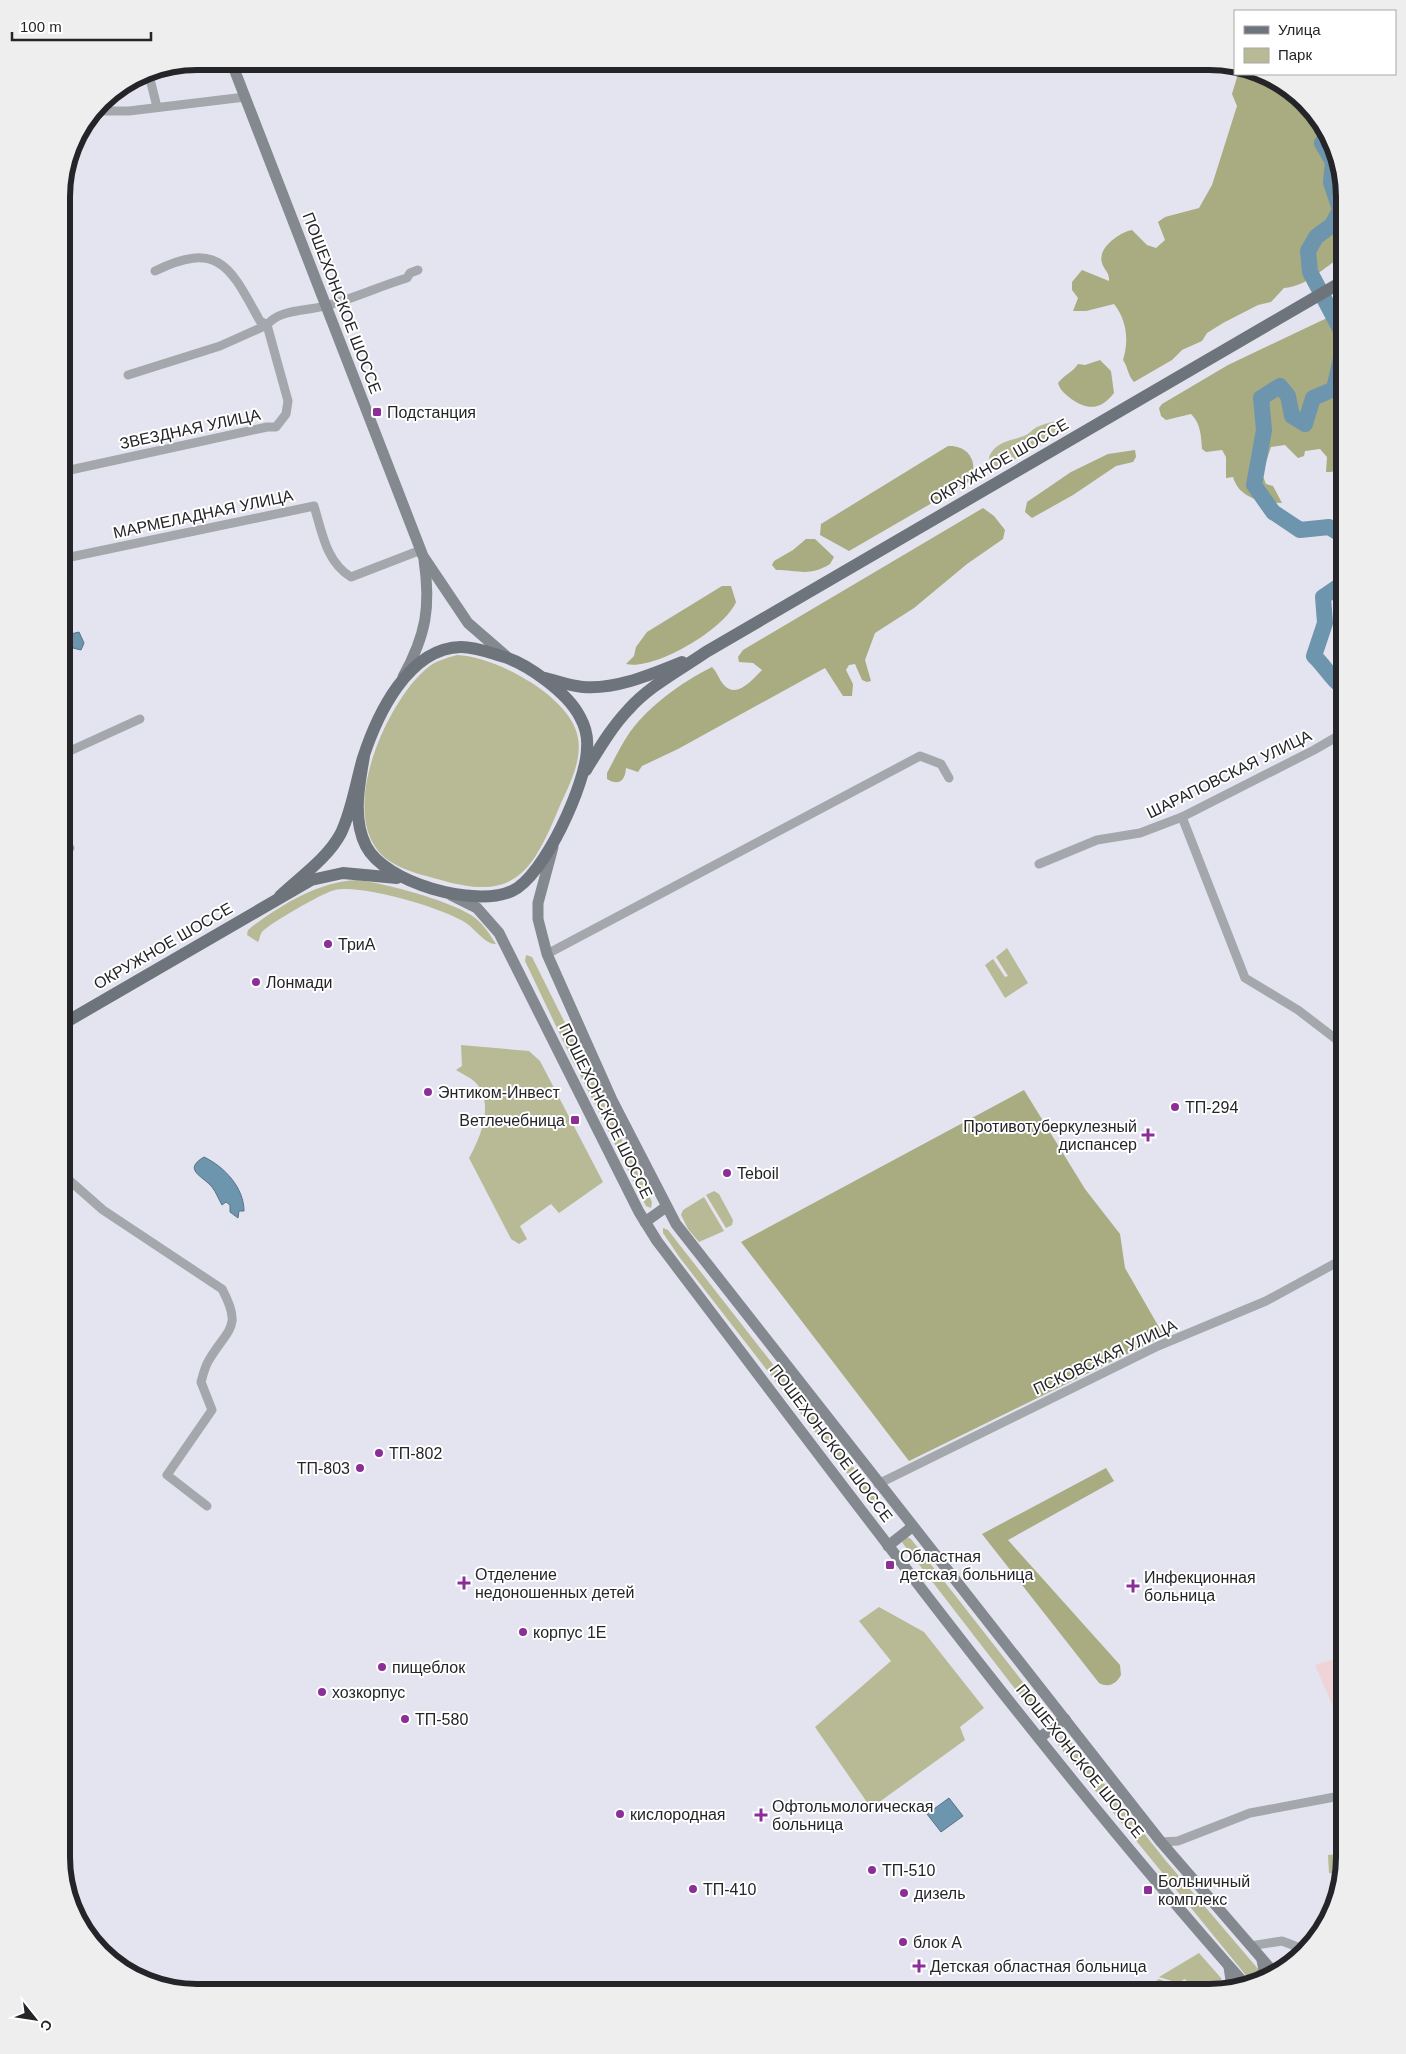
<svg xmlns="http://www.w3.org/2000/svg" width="1406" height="2054" font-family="Helvetica,sans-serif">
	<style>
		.education { fill: #eed4d7 }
		.green { fill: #b8ba95 }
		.forest { fill: #a9ab81 }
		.water { fill: #6d95ae; stroke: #577386 }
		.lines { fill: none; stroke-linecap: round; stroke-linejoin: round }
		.river { stroke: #6d95ae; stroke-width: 16 }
		.street { stroke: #a4a7ac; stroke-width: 9 }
		.secondary { stroke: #848990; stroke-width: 11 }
		.primary { stroke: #6e747b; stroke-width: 12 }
		.poi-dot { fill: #8b2e98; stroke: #fff; stroke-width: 2 }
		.labels { text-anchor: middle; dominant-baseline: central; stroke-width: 4; stroke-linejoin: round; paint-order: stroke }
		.street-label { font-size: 16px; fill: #252529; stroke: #fff }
		.poi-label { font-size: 16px; fill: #252529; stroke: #fff; text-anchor: start }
		.rim { fill: none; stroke: #252529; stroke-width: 6 }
	</style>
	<rect width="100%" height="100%" fill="#e3e4f0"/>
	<polygon class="education" points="1345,1656 1345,1711 1336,1713 1315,1665"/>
	<g class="green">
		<path d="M1060,420L1064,422L1066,430L996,470L992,469L989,457C996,441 1010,441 1024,436C1030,434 1032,429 1037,427C1043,424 1052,422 1060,420Z"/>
		<path d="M457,655C495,656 572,697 578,738C582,760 570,784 561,803C534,868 518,903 441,880C423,875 403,871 388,860C333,820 386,703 426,669C435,661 446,658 457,655Z"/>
		<path d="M357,880C385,883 447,900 471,915C482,922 489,933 496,944C486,945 475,929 466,923C443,908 362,884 335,890C324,892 269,924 262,932C260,934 260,939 258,942L247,935L248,930L254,925C285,903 318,882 357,880Z"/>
		<polygon points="1007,948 1028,983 1005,998 985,965 993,959 1005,977 1008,976 996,957"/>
		<polygon points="526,955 532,957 584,1061 575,1066 525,961"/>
		<path d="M461,1045L529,1051L540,1061L603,1182L559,1213L551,1204L520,1226L527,1239L519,1244L511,1239L469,1158C480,1138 495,1104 476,1083C472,1078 462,1074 456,1070L462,1066Z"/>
		<polygon points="587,1068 652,1202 651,1208 646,1206 579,1073"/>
		<polygon points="714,1191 719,1194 733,1220 732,1225 726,1228 706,1195"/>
		<polygon points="704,1197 724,1231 699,1242 688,1229 681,1215 683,1210"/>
		<polygon points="663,1228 668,1230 857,1472 856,1475 850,1477 680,1258 663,1233"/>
		<polygon points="865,1481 879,1500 878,1505 873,1505 858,1486"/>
		<polygon points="907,1537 911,1539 1051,1718 1049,1724 1042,1724 904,1545 902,1542"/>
		<polygon points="879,1607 924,1632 984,1708 960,1727 965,1740 871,1808 815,1727 891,1661 859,1621"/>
		<polygon points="1063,1736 1068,1738 1166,1861 1259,1970 1249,1979 1058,1745 1060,1737"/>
		<polygon points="1345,1853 1340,1875 1329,1873 1328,1855"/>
		<polygon points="1199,1953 1221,1978 1224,1989 1211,1992 1190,1986 1185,1979 1178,1983 1159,1977"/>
		<polygon points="1159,1979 1177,1986 1178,1990 1182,1993 1165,1993 1156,1981"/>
	</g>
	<g class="forest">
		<path d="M1238,74H1254L1284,84L1327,129L1345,197V255C1323,267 1308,286 1284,288L1271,302L1258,305L1223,323L1207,333L1202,341L1182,350L1172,360L1134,382C1128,376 1128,367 1123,360C1129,341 1127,320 1114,304L1086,311H1073L1078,298L1072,290V282L1082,270L1109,281C1110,273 1104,270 1102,263C1097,248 1120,232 1132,230L1147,245L1156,248L1165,240L1158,222L1165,217L1199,208L1212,185L1237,106L1232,94Z"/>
		<path d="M1327,318L1345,339V472L1339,469L1331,472H1326L1327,457L1320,449L1305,451L1304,456L1298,458L1285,445L1271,447L1262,474L1266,484L1273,486L1282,503C1262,503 1239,498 1233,477L1226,478V457L1222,450L1206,452L1202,449C1201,436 1201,424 1191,414L1166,420L1161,416L1159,408L1162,404L1228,365Z"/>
		<path d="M1100,360L1111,371L1114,393C1101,410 1087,411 1070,398C1064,393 1060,390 1058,383C1064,375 1073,372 1078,364L1085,365Z"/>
		<path d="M948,446C969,445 979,463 970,481L849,551L820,535L821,524Z"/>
		<polygon points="1135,450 1136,457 1133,462 1116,466 1073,495 1032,518 1025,512 1027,502 1071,472 1108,454"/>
		<path d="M983,508L994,516L1005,530L1003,539L967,564L914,608L875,633L865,660L871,681L867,682L862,680L855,664L849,665L846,670L853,684L852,696H843L825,668L678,749L642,766L638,772L626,768C625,781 619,786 607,779V773C614,760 621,745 630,732C650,705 682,682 712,667C717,672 719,679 723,684C736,700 752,680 762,670L753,663L739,662L738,657L743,650Z"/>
		<path d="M806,539H815L834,557L830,564C809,577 799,570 776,570L772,565L774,561L793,550Z"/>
		<path d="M722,586H731L736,602C725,629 654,671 626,664L634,656L636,647L647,632Z"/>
		<polygon points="1024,1090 1085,1189 1120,1234 1125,1268 1164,1336 909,1461 741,1242"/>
		<path d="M1106,1468L1114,1481L1008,1540L1120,1665L1121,1675C1116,1684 1109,1688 1099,1683L982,1534Z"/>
	</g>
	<g class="water">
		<polygon points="79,632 84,643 81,650 73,648 69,641 71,634"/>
		<path d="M204,1157C225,1167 244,1188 244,1211H239L238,1218L230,1212V1205L226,1202L222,1205C219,1200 216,1192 212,1187C203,1176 182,1170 204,1157Z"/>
		<polygon points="949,1798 963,1816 941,1832 927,1814"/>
	</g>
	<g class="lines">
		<g class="river">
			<polyline points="1328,134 1322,143 1333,162 1331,182 1340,210 1332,225 1316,237 1308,251 1310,272 1345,338"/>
			<polyline points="1345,537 1329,527 1300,530 1273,512 1254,485 1264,430 1261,398 1280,386 1288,396 1292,416 1305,424 1313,398 1334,389 1345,341"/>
			<path d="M1345,688C1334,683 1325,666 1314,656L1325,623L1323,597L1342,584L1345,578"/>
		</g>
		<g class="street">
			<polyline points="148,71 157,107"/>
			<polyline points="94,111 129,111 245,97"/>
			<path d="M155,271C220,239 231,269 260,321L267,325"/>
			<path d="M128,375L220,346L267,325C279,309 307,311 325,306C353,299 380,286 407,278L410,273L418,270"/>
			<polyline points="61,472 267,427 276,427 286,414 288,401 267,325"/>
			<path d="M61,559L314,506C322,532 326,562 351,577L421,550"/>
			<polyline points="61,755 140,719"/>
			<polyline points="1182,817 1245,978 1298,1010 1345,1046"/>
			<polyline points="61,852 70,848"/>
			<polyline points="1039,864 1097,840 1140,833 1182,817 1314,750 1345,732"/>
			<polyline points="547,954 920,756 941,764 949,778"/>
			<path d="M61,1173L103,1210L222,1289C243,1328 228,1328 209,1360C205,1366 203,1375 201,1382L212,1410L167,1475L207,1506"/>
			<polyline points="878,1484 1158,1346 1266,1301 1345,1258"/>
			<polyline points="1161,1842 1178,1841 1250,1813 1345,1795"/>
			<polyline points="1250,1946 1282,1941 1303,1949"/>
		</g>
		<g class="secondary">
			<polyline points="231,61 423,556 468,623 506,656"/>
			<path d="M403,677C426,635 431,607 424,560"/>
			<polyline points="553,847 538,903 538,919 547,954 612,1100 676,1224 1161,1842 1276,1975"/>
			<path d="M451,895L477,908L499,933L639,1212L657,1241C848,1492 1035,1747 1244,1983"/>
			<polyline points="645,1222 666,1207"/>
			<polyline points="888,1546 912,1527"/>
			<polyline points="1039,1738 1065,1719"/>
			<polyline points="1229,1967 1232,1987"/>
			<polyline points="1260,1979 1264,1970 1262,1960"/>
		</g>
		<g class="primary">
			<path d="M545,678C557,681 570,686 583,687C616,690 652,674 682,662"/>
			<path d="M586,770C599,749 611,728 628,710C649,686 680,670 706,652L1345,280"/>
			<path d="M280,896C300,877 328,858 341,833C352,810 356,782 363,758C377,715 408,648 461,647C475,647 488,652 501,656C527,663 568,693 580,717C585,726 588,737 587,748C587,782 544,877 512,891C475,908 385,883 366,846C352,818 359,786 364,756"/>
			<polyline points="61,1025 311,880 343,873 397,878"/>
		</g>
	</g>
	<g class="poi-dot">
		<rect x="372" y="407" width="10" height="10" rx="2.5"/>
		<circle cx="328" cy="944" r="5"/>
		<circle cx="256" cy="982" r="5"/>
		<circle cx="428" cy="1092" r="5"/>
		<circle cx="1175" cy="1107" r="5"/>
		<rect x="570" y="1115" width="10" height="10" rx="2.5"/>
		<path d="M1145.5 1127.5h5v5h5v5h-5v5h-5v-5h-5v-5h5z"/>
		<circle cx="727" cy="1173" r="5"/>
		<circle cx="379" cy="1453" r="5"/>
		<circle cx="360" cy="1468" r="5"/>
		<rect x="885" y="1560" width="10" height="10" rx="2.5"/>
		<path d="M461.5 1575.5h5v5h5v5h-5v5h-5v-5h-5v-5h5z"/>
		<path d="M1130.5 1578.5h5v5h5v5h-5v5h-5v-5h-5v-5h5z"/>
		<circle cx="523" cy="1632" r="5"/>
		<circle cx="382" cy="1667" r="5"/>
		<circle cx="322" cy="1692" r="5"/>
		<circle cx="405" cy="1719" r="5"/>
		<circle cx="620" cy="1814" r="5"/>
		<path d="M758.5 1807.5h5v5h5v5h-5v5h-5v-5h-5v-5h5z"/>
		<circle cx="872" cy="1870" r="5"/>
		<circle cx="693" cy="1889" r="5"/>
		<rect x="1143" y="1885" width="10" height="10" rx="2.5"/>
		<circle cx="904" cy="1893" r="5"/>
		<circle cx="903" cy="1942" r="5"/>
		<path d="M916.5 1958.5h5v5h5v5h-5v5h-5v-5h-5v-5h5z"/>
	</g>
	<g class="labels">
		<g class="street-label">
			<text transform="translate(342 303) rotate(69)">ПОШЕХОНСКОЕ ШОССЕ</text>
			<text transform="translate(190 429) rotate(-12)">ЗВЕЗДНАЯ УЛИЦА</text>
			<text transform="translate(999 462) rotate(-30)">ОКРУЖНОЕ ШОССЕ</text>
			<text transform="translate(203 514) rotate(-12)">МАРМЕЛАДНАЯ УЛИЦА</text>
			<text transform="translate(1229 774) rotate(-26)">ШАРАПОВСКАЯ УЛИЦА</text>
			<text transform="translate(163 946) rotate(-30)">ОКРУЖНОЕ ШОССЕ</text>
			<text transform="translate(606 1111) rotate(64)">ПОШЕХОНСКОЕ ШОССЕ</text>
			<text transform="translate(1105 1357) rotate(-25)">ПСКОВСКАЯ УЛИЦА</text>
			<text transform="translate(831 1443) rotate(53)">ПОШЕХОНСКОЕ ШОССЕ</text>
			<text transform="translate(1080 1761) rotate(51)">ПОШЕХОНСКОЕ ШОССЕ</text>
		</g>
		<g class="poi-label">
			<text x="387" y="412">Подстанция</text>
			<text x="338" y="944">ТриА</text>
			<text x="266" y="982">Лонмади</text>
			<text x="438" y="1092">Энтиком-Инвест</text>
			<text x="1185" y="1107">ТП-294</text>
			<text x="565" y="1120" text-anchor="end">Ветлечебница</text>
			<text x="1137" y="1126" text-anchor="end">Противотуберкулезный<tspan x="1137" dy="18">диспансер</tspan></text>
			<text x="737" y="1173">Teboil</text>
			<text x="389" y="1453">ТП-802</text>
			<text x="350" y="1468" text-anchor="end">ТП-803</text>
			<text x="900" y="1556">Областная<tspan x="900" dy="18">детская больница</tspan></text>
			<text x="475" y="1574">Отделение<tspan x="475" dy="18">недоношенных детей</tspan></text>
			<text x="1144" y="1577">Инфекционная<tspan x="1144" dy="18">больница</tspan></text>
			<text x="533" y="1632">корпус 1Е</text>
			<text x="392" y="1667">пищеблок</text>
			<text x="332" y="1692">хозкорпус</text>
			<text x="415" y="1719">ТП-580</text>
			<text x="772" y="1806">Офтольмологическая<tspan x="772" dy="18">больница</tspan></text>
			<text x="630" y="1814">кислородная</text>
			<text x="882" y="1870">ТП-510</text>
			<text x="1158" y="1881">Больничный<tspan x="1158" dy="18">комплекс</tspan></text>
			<text x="703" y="1889">ТП-410</text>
			<text x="914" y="1893">дизель</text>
			<text x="913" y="1942">блок А</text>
			<text x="930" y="1966">Детская областная больница</text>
		</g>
	</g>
	<path d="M0 0H1406V2054H0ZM197 70H1209A127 127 0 0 1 1336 197V1857A127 127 0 0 1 1209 1984H197A127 127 0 0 1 70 1857V197A127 127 0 0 1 197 70Z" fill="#eee" fill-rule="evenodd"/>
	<path class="rim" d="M197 70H1209A127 127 0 0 1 1336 197V1857A127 127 0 0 1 1209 1984H197A127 127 0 0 1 70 1857V197A127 127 0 0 1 197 70Z"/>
	<rect x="1234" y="10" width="162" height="65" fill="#ffffff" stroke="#a8a8a9"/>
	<rect x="1244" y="26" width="25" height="8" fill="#6e747b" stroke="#a8a8a9"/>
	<text x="1278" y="35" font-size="15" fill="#252529">Улица</text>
	<rect x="1244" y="48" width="25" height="15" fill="#b8ba95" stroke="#a8a8a9"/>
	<text x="1278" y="60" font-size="15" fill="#252529">Парк</text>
	<g transform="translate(35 2019) rotate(120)" stroke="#ffffff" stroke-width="4" paint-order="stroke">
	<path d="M0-4L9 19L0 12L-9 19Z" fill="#252529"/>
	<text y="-8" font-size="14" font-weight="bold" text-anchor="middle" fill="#252529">С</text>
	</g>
	<path d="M12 32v8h139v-8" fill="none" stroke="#252529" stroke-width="2.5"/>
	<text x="20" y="32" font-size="15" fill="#252529" stroke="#ffffff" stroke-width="4" paint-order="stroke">100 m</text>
</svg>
